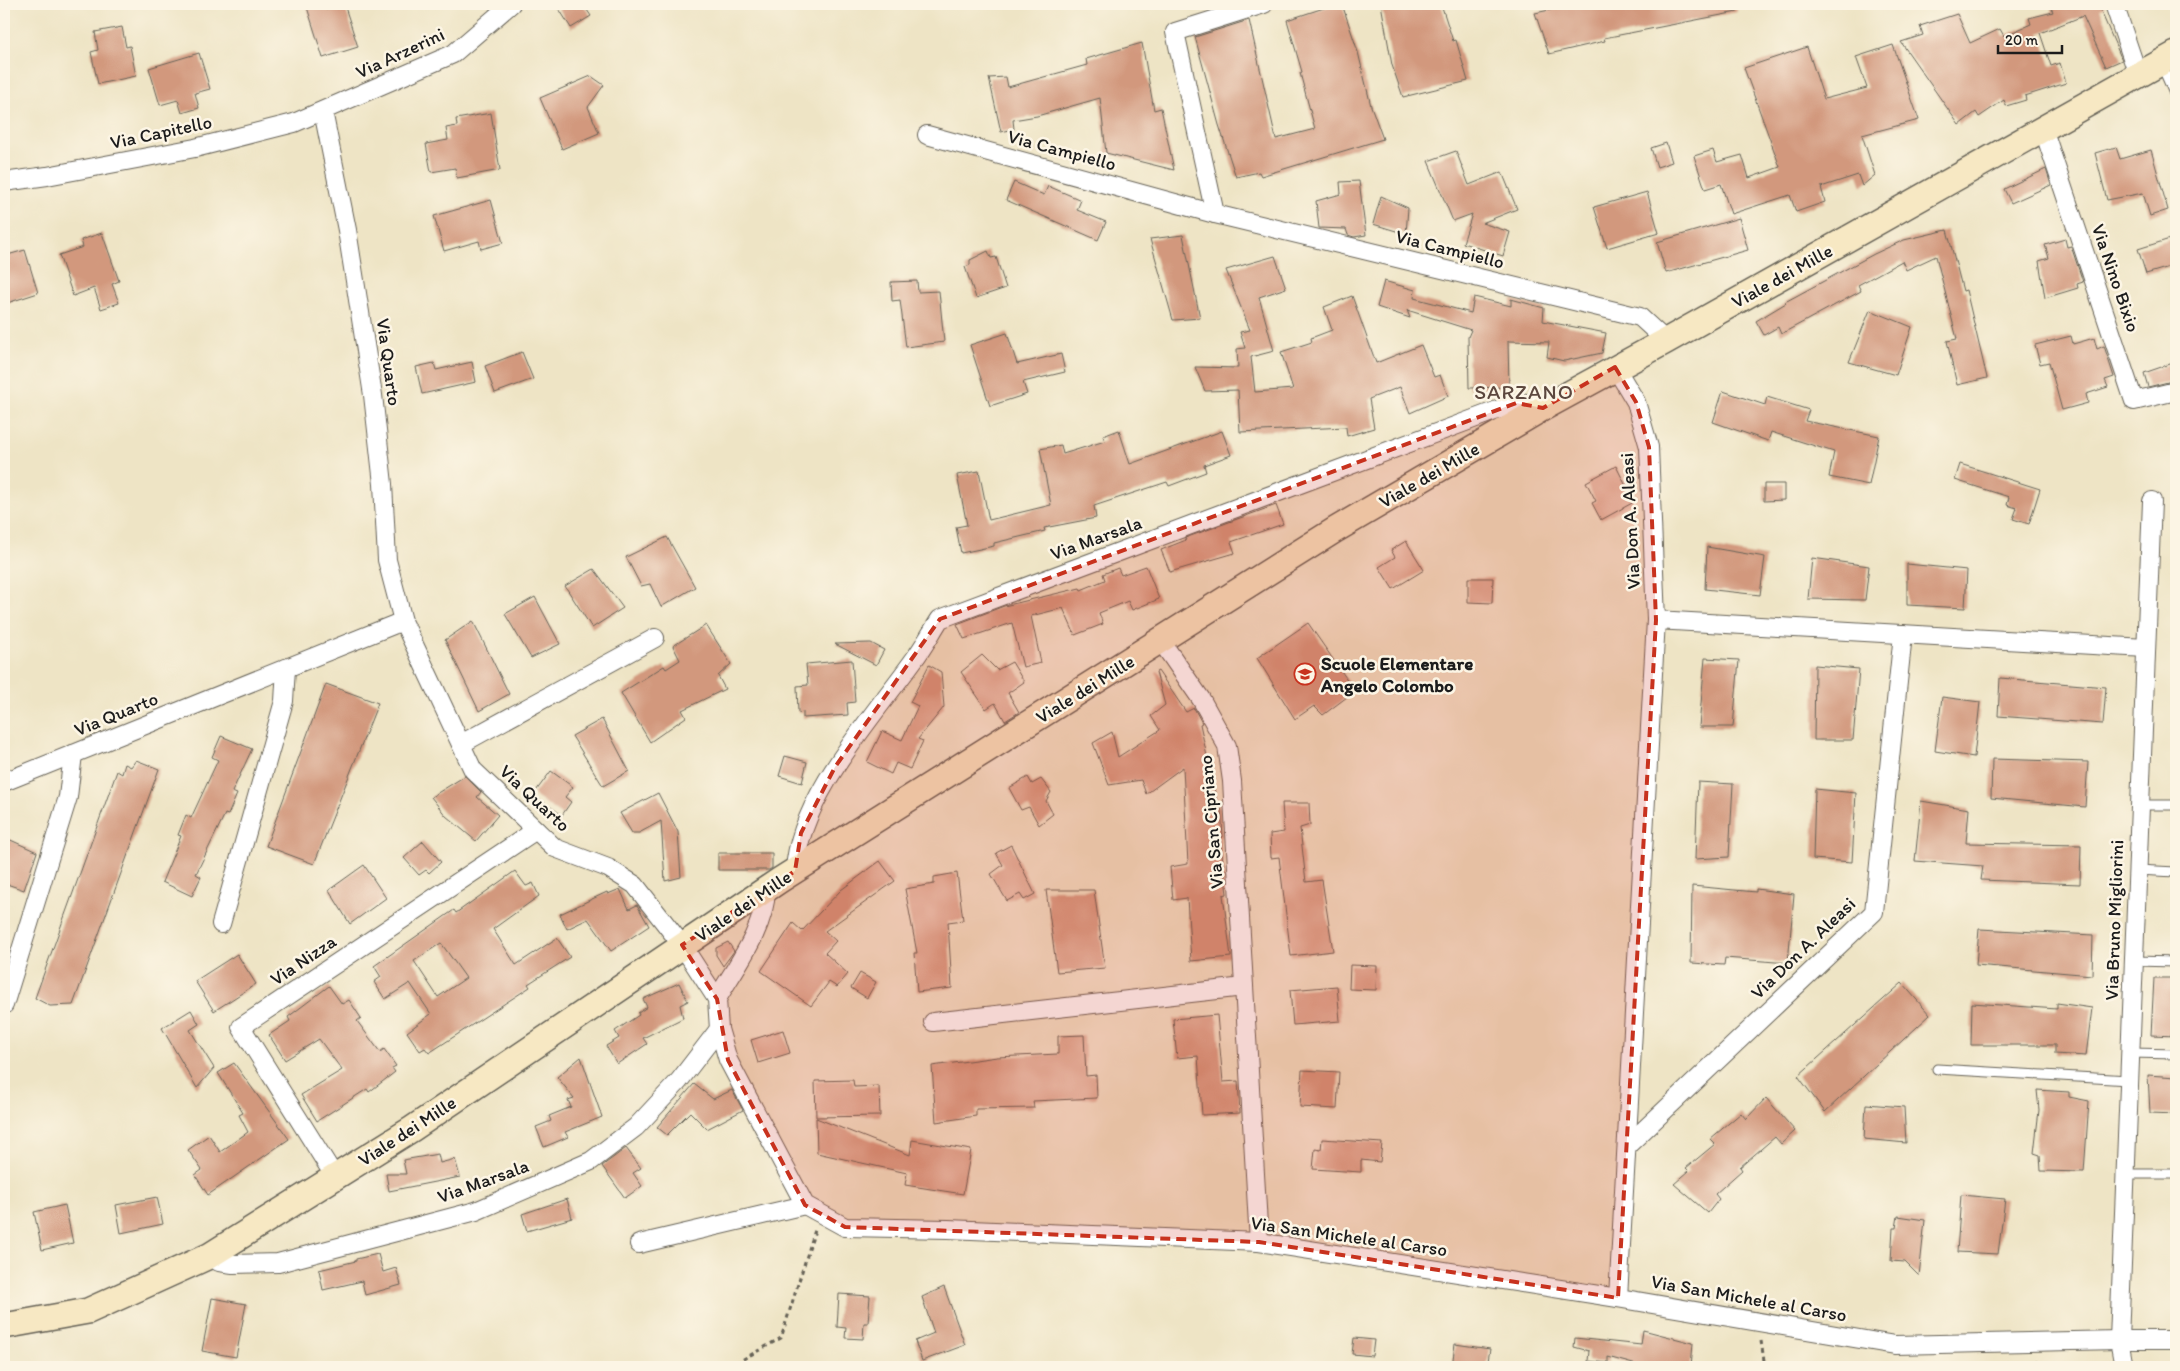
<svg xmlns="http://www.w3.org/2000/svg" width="2180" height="1371" font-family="Itim,sans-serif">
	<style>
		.building { fill: #d2987d; fill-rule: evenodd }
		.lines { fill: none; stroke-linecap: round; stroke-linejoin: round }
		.service-casing { stroke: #666257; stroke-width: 11 }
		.minor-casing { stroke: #666257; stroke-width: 20 }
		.secondary-casing { stroke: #666257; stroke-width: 28 }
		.path { stroke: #666257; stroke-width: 3; stroke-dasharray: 4 4; stroke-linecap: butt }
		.service { stroke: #fff; stroke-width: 9 }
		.minor { stroke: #fff; stroke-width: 18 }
		.secondary { stroke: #f7e8c3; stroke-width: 25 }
		.marked { fill: #c8321e; fill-opacity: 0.2; stroke: #c8321e; stroke-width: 4; stroke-dasharray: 10 6; stroke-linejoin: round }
		.labels { text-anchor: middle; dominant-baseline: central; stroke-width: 5; stroke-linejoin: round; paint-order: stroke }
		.street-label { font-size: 19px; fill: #1c1c1c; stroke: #fcf5e5 }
		.poi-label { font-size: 19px; font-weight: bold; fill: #1c1c1c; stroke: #fcf5e5; text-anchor: start }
		.quarter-label { font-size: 21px; letter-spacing: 1px; fill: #5c473e; stroke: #fcf5e5 }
	</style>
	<rect width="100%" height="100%" fill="#fcf5e5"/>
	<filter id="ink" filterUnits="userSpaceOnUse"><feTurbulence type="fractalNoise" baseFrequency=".02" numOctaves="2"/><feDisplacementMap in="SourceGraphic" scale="10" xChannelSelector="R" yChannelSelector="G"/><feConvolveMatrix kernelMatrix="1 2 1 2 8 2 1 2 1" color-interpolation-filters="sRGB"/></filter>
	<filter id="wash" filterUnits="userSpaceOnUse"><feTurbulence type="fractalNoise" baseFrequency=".0096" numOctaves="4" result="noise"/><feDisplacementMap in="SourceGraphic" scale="20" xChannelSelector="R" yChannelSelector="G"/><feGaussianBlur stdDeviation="1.12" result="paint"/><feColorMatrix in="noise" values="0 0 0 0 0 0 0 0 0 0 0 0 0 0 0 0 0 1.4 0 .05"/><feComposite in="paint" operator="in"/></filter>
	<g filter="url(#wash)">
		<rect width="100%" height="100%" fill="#eee4c5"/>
		<g id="blocks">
			<g class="building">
				<polygon points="306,4 324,4 326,10 344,4 358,47 323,58"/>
				<polygon points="556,4 583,4 591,16 571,28"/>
				<polygon points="1336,4 1342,4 1358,52 1371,106 1383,139 1261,176 1259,172 1236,177 1219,125 1195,37 1249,20 1276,139 1315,129 1300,73 1302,72 1287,20"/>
				<polygon points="1381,4 1441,4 1453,41 1456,40 1468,81 1403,97 1392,65"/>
				<polygon points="1579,4 1736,4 1737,12 1604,38 1605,41 1549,54 1535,13"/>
				<polygon points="2049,4 2104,4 2104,8 2100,9 2122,60 2106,67 2083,16 2040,33 2051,66 2060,63 2066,83 2025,96 2026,100 2006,106 2004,100 1979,117 1976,112 1959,125 1901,42 1923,35 1920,26 1957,14 1970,43 2000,29 2004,36 2031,24 2029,18 2053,12"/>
				<polygon points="122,27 126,47 130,46 136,76 98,84 91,52 98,50 95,32"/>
				<polygon points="1142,43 1154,110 1161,108 1174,170 1106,153 1100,98 1037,116 1013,120 1014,129 1001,132 989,78 1006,77 1008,87 1087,65 1086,59"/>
				<polygon points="1893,45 1919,120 1862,135 1875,175 1862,186 1858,175 1821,187 1825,202 1796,212 1790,195 1731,214 1721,184 1705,189 1694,156 1713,150 1717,162 1742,155 1749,178 1780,167 1744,68 1807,47 1824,99 1867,88 1856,57"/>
				<polygon points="199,53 210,89 195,93 199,108 182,113 178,100 160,105 149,68"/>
				<polygon points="591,76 604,85 588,107 599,133 562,149 540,98"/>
				<polygon points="491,113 500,170 457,178 455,168 431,172 426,144 448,140 446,128 457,126 456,119"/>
				<polygon points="1666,143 1672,162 1657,167 1651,148"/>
				<polygon points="2116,147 2120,159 2151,150 2168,210 2150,216 2143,193 2107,200 2095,153"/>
				<polygon points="1456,151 1469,185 1502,172 1517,209 1482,223 1510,232 1503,256 1463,243 1472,214 1453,221 1428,161"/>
				<polygon points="2046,169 2051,185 2011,203 2004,189"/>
				<polygon points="1359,181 1366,235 1354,237 1348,235 1346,229 1319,228 1316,201 1341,194 1340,182"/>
				<polygon points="1014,182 1044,195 1048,186 1081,200 1077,210 1106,222 1098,240 1006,200"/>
				<polygon points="1647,192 1659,233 1607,248 1594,207"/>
				<polygon points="1381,196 1408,208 1406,234 1373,224"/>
				<polygon points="491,200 503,243 481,249 479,241 444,251 434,216"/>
				<polygon points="1739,218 1748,250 1666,273 1657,242"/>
				<polygon points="1947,230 1963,291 1966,290 1987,378 1957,385 1947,341 1957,339 1936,256 1906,270 1902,261 1858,285 1861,291 1781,334 1778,327 1764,335 1756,321 1786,303 1785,302 1874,254 1904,240"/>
				<polygon points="102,233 119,281 112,284 119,303 101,309 94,288 73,296 59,255 83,247 81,240"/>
				<polygon points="1183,235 1200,318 1173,320 1150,239"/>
				<polygon points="2173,238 2176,247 2176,265 2146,274 2138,249"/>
				<polygon points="2065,239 2067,247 2071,246 2083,282 2077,284 2078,288 2045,298 2039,261 2049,258 2045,245"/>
				<polygon points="25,250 38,293 4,304 4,256"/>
				<polygon points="988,251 991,258 996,257 1006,288 976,298 965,267 970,265 970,260"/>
				<polygon points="1275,256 1286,288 1259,297 1274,351 1251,357 1255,392 1293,389 1281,352 1312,342 1311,338 1332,330 1324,307 1352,296 1376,363 1421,345 1434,377 1440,375 1448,396 1410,413 1400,387 1369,399 1374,428 1347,436 1346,427 1240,432 1238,390 1205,391 1195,367 1238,368 1237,349 1245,348 1240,332 1250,330 1226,270"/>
				<polygon points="917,281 918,292 939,291 944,342 906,347 900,300 892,301 891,282"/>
				<polygon points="1384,281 1415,290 1414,298 1471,313 1474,297 1511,306 1511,299 1544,308 1543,321 1606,333 1602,353 1564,361 1547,357 1549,342 1508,341 1509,387 1469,388 1468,337 1471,330 1407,310 1410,318 1377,307"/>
				<polygon points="1870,310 1912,327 1896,375 1849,362"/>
				<polygon points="1007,333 1017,364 1061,354 1065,372 1023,382 1027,394 990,406 970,345"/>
				<polygon points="2071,336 2073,344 2094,338 2097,349 2104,346 2114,377 2105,380 2108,387 2086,394 2088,403 2062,410 2049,362 2040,364 2035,345"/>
				<polygon points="522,352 533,379 495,393 485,366"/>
				<polygon points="472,362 476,382 422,394 416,367 434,363 436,370"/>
				<polygon points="2176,362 2176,380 2148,387 2144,373"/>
				<polygon points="1723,391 1765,405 1767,397 1809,410 1805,421 1879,436 1869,485 1829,477 1834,452 1771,432 1768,441 1713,422"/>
				<polygon points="1119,430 1130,464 1222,431 1231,455 1204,465 1206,472 1169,486 1167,482 1094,506 1096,518 1044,528 1045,531 994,543 994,546 961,553 956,527 967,525 957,475 979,471 989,520 1051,505 1040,449 1061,445 1063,454 1105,441 1103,436"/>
				<polygon points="1960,464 2040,489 2029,524 2013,519 2017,508 2007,505 2009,497 1955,480"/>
				<polygon points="1616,466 1634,502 1601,520 1592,503 1596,501 1586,482"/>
				<polygon points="1764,484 1784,484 1784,500 1764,501"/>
				<polygon points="1276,505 1283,524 1231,542 1235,553 1170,572 1161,550 1186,540 1185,538"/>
				<polygon points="667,537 695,587 661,607 650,584 641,586 626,557"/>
				<polygon points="1406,541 1424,570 1393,589 1379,567 1395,557 1391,550"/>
				<polygon points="1707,547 1765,557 1760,595 1705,589"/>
				<polygon points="1812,558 1869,566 1865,600 1808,599"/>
				<polygon points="1907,564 1967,570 1965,608 1907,605"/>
				<polygon points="1146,566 1159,599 1132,610 1128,601 1099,613 1103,624 1075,635 1063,608 1031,616 1041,663 1023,667 1012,623 964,639 957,624 1004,606 1080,588 1081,590 1105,580 1103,574 1118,568 1121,575"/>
				<polygon points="594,569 623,608 592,628 565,586"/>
				<polygon points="1468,578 1493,578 1492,603 1468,602"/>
				<polygon points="535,597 560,644 531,658 505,614"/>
				<polygon points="473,621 509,694 479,711 445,640"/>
				<polygon points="1308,623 1355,691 1323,715 1314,706 1295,719 1257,658"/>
				<polygon points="706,625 731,664 718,676 725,689 682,710 686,717 650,742 621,693 664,666 666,669 680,660 673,646"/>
				<polygon points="871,643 884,650 876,665 835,644"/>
				<polygon points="982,655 997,670 1012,662 1024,682 1008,693 1019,712 1005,721 995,703 986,709 961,672"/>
				<polygon points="1705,658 1739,660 1733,727 1699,727"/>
				<polygon points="852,660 855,702 847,703 848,715 803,718 803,712 798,713 797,686 808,685 806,664"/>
				<polygon points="929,665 941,672 944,707 918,739 923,741 910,769 896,763 891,774 867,762 882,731 902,740 918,706 910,702"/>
				<polygon points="1815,665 1859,669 1853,740 1814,740"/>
				<polygon points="1158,671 1186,712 1194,708 1202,723 1200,724 1218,807 1221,807 1223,837 1220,837 1227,894 1223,895 1231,957 1191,961 1187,898 1173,900 1170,867 1188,864 1183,767 1146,794 1141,780 1109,785 1093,743 1112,732 1118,757 1160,730 1151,716 1165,705 1156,672"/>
				<polygon points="2000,678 2106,687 2103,724 1998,716"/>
				<polygon points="326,684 378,703 314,864 266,846"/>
				<polygon points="1942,697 1980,702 1974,757 1935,751"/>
				<polygon points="602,719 629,771 603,786 572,736"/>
				<polygon points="221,736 252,749 232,792 237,794 228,815 225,814 196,874 201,877 192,896 162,882 181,836 178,835 186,815 191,818 218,760 212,757"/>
				<polygon points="785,756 807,762 802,783 779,776"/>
				<polygon points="1992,759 2088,762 2085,807 1991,798"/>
				<polygon points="136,760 159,769 73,1005 50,1006 35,998 117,771 122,774 125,764 131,767"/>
				<polygon points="551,771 573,787 565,797 571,802 562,815 533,795"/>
				<polygon points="465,776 481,792 477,797 498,815 476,841 446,816 431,797"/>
				<polygon points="1028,777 1032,784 1041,779 1051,792 1046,801 1053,814 1039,825 1029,807 1021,810 1009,788"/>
				<polygon points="1698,782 1733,784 1729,857 1695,859"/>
				<polygon points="1815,789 1856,793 1852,862 1813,859"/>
				<polygon points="658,793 678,832 681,877 665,881 661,821 639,833 632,833 620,813"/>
				<polygon points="1921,801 1969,809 1966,843 2081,845 2080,884 1981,880 1983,866 1915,861"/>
				<polygon points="1282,803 1309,803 1310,825 1300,828 1306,882 1322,880 1333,951 1291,956 1279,857 1271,858 1270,834 1284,832"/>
				<polygon points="4,837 37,852 24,890 4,883"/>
				<polygon points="423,841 441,862 429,873 426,870 419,875 404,858"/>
				<polygon points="1011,845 1035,894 1024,900 1020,894 1007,901 991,874 1003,865 996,853"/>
				<polygon points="718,853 772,853 772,868 769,870 718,870"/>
				<polygon points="880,861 895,881 825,931 836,941 825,953 848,974 837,987 829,982 811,1006 761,971 793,923 802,931 841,890"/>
				<polygon points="364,865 386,898 350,924 329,890"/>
				<path d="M515,871L526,886L533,883L539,896L493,929L516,965L557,938L570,957L528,984L530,987L429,1053L425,1048L420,1051L407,1032L431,1014L410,983L385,999L374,982L381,977L374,966L454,910L456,913ZM441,943L466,978L438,997L414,961Z"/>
				<polygon points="957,873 963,920 948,922 952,988 917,992 914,953 917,953 905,889 934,884 934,877"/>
				<polygon points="1692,886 1756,892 1756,889 1794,894 1788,963 1725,958 1724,965 1691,963"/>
				<polygon points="620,889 629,909 637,905 649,926 611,951 588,919 567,929 560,914 607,892 608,894"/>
				<polygon points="1046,890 1094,890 1105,968 1057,972"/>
				<polygon points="1979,929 2093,935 2092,975 1976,965"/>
				<polygon points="728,942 734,951 723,966 716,955 716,948"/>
				<polygon points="237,954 256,984 214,1011 195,981"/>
				<polygon points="1350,965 1377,966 1376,990 1349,989"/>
				<polygon points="860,973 876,982 867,998 851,988"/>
				<polygon points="2154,978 2176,978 2176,1036 2151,1035"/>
				<polygon points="679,983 688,1001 680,1005 683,1018 643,1038 647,1044 617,1064 606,1046 619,1038 615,1031 639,1015 638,1013 647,1007 643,999"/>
				<polygon points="1902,983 1930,1015 1825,1112 1798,1076"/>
				<polygon points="329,986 342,1004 349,1000 361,1018 357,1021 380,1052 384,1049 396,1066 392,1068 395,1072 369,1092 367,1089 317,1121 301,1095 342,1070 319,1039 285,1060 269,1035 290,1021 288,1017"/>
				<polygon points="1337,986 1340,1021 1293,1025 1290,990"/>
				<polygon points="1972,1003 2057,1009 2057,1003 2092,1008 2086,1056 2055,1054 2055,1045 1971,1045"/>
				<polygon points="191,1010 199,1024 190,1030 214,1068 197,1088 162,1028"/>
				<polygon points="1217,1015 1223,1082 1238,1081 1240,1113 1202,1115 1198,1056 1177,1058 1173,1019"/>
				<polygon points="783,1030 790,1053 758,1063 751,1040"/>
				<polygon points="1084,1035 1086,1076 1096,1075 1097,1098 1033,1101 1034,1108 976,1109 976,1116 936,1122 932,1066 997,1057 1058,1054 1058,1036"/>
				<polygon points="581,1057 602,1117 565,1132 568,1137 544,1147 536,1127 551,1121 549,1116 571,1107 568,1100 574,1098 557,1077"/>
				<polygon points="234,1063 289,1139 208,1195 195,1175 202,1170 188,1150 209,1135 220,1152 248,1132 239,1115 243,1113 218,1073"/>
				<polygon points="1302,1070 1339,1072 1337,1109 1300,1107"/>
				<polygon points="2148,1075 2176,1077 2176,1114 2150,1113"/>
				<polygon points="853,1080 854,1087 879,1086 880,1116 816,1117 815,1081"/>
				<polygon points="694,1084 713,1099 732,1090 743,1110 707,1129 690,1112 667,1135 657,1127"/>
				<polygon points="2037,1090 2069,1092 2069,1097 2089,1101 2084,1172 2041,1171 2040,1155 2034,1153 2039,1110"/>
				<polygon points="1766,1098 1795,1131 1781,1144 1775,1137 1740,1167 1742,1170 1715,1194 1719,1199 1708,1213 1674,1184 1689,1171 1686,1168 1715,1144 1710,1139 1741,1113 1746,1119"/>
				<polygon points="1866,1104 1904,1107 1906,1143 1864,1139"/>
				<polygon points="816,1118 910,1155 912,1140 971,1150 963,1194 905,1185 907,1173 817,1153"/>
				<polygon points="1322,1139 1382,1143 1380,1162 1361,1160 1361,1172 1313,1169 1315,1149 1321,1150"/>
				<polygon points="626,1148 641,1168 633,1173 642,1186 625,1198 602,1166"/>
				<polygon points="438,1154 440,1163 455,1159 460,1177 389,1191 386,1174 406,1174 403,1160"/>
				<polygon points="1961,1195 2005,1199 1998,1254 1957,1252"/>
				<polygon points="157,1197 163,1224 121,1233 116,1205"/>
				<polygon points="567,1199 572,1218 527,1231 522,1214"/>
				<polygon points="65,1205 73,1243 42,1250 34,1212"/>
				<polygon points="1898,1216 1925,1220 1919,1276 1905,1262 1891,1261 1893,1228 1896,1228"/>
				<polygon points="378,1254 383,1272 396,1268 401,1285 365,1295 362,1281 323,1290 319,1270 356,1261 356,1259"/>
				<polygon points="944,1287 965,1345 922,1361 915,1341 934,1333 922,1297"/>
				<polygon points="839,1294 870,1296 868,1323 864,1323 863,1339 845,1338 846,1328 837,1327"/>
				<polygon points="212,1298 246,1304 236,1357 202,1351"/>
				<polygon points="1643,1330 1693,1343 1691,1367 1644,1367 1608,1357 1608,1363 1588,1361 1589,1351 1574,1347 1575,1338 1641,1345"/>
				<polygon points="1354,1338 1374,1340 1372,1356 1352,1354"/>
				<polygon points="1455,1344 1490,1349 1487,1367 1452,1367"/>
			</g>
		</g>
	</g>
	<g filter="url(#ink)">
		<use href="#blocks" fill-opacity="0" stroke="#666257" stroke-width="1"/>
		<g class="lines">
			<g class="service-casing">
				<g id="service">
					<polyline points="2161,64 2176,98"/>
					<polyline points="2140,805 2176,805"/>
					<polyline points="2137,870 2176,872"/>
					<polyline points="2134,961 2176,962"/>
					<polyline points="2131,1053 2176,1054"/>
					<polyline points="1937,1069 2129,1080"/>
					<polyline points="2126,1174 2176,1174"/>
				</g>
			</g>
			<g class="minor-casing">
				<g id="minor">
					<polyline points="2114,4 2138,75"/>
					<polyline points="323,111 347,230 373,395 383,484 387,560 403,621 473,770 555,848 608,868 635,885 682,945 717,999 719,1029 728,1060 805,1205 845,1227 948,1229 1259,1242 1618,1298 1895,1345 2119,1340 2176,1340"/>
					<polyline points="2043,128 2134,401 2176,391"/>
					<polyline points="927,135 1215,214 1640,317 1666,341"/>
					<polyline points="4,182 47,176 195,148 294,123 453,54 511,4"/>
					<polyline points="1215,214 1175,32 1264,4"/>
					<polyline points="1615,367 1636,402 1649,447 1656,620 2146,648"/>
					<polyline points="1161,641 1201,699 1227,746 1232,781 1259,1242"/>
					<polyline points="461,744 655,638"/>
					<polyline points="4,782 403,621"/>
					<path d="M795,871C798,799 872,718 913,661C923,648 931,633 940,619L1516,403H1531L1543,408"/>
					<polyline points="221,924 284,701 286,668"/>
					<path d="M717,999C736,966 765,929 766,890"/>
					<polyline points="4,1005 68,797 73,754"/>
					<polyline points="933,1022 1244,987"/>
					<polyline points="1627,1146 1874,912 1903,634"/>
					<polyline points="335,1177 241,1027 536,830"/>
					<polyline points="639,1244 805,1205"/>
					<polyline points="209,1256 219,1262 233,1264 278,1263 476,1211 591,1161 636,1127 679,1081 719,1029"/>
					<polyline points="1618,1298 1656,620"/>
					<polyline points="2124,1367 2119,1340 2152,501"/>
				</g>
			</g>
			<g class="secondary-casing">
				<polyline id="secondary" points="4,1326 88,1311 209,1256 412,1129 780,880 1335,530 1543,408 1666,341 2176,54"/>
			</g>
			<g class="path">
				<polyline points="1761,1341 1765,1367"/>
				<polyline points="2035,1360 2037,1367"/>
				<polyline points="729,1367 781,1338 815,1230"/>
			</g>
			<use href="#service" class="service"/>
			<use href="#minor" class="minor"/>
			<use href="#secondary" class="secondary"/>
		</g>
	</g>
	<path class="marked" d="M1615,367L1636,402L1649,447L1656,620L1618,1298L1259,1242L845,1227L805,1205L728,1060L717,999L682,945L795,871L801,833L835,767L940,619L1516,403L1543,408Z"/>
	<defs>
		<g id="school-ring" transform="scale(1.125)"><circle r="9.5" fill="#fcf5e5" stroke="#c8321e" stroke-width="1.5"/><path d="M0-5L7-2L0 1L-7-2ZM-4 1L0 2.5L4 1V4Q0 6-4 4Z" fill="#c8321e"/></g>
	</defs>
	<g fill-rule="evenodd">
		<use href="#school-ring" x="1305" y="674"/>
	</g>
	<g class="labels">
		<g class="street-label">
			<text transform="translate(400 53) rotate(-25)">Via Arzerini</text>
			<text transform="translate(161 132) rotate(-12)">Via Capitello</text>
			<text transform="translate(1062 150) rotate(15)">Via Campiello</text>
			<text transform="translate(1450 249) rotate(14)">Via Campiello</text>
			<text transform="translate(1782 276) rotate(-29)">Viale dei Mille</text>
			<text transform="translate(2116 278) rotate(71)">Via Nino Bixio</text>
			<text transform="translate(389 362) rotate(82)">Via Quarto</text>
			<text transform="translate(1429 475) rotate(-30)">Viale dei Mille</text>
			<text transform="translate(1630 521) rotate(-93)">Via Don A. Aleasi</text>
			<text transform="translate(1096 538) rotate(-20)">Via Marsala</text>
			<text transform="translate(1085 689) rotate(-32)">Viale dei Mille</text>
			<text transform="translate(116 714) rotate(-22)">Via Quarto</text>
			<text transform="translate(535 798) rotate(43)">Via Quarto</text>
			<text transform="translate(1211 822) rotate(-95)">Via San Cipriano</text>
			<text transform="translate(743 906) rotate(-34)">Viale dei Mille</text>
			<text transform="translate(2114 920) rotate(-88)">Via Bruno Migliorini</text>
			<text transform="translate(1803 948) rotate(-44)">Via Don A. Aleasi</text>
			<text transform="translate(303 960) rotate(-34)">Via Nizza</text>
			<text transform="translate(407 1131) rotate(-33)">Viale dei Mille</text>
			<text transform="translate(483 1181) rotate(-20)">Via Marsala</text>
			<text transform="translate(1349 1236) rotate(8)">Via San Michele al Carso</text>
			<text transform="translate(1749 1298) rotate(10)">Via San Michele al Carso</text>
		</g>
		<g class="poi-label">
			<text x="1321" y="663">Scuole Elementare<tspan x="1321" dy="22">Angelo Colombo</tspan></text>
		</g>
		<g class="quarter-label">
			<text x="1524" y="391">SARZANO</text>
		</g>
	</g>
	<rect width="2180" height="1371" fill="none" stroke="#fcf5e5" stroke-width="20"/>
	<path d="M1998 45v8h64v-8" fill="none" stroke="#1c1c1c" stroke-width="2.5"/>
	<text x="2005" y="45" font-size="15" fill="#1c1c1c" stroke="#fcf5e5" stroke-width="4" paint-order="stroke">20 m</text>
</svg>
